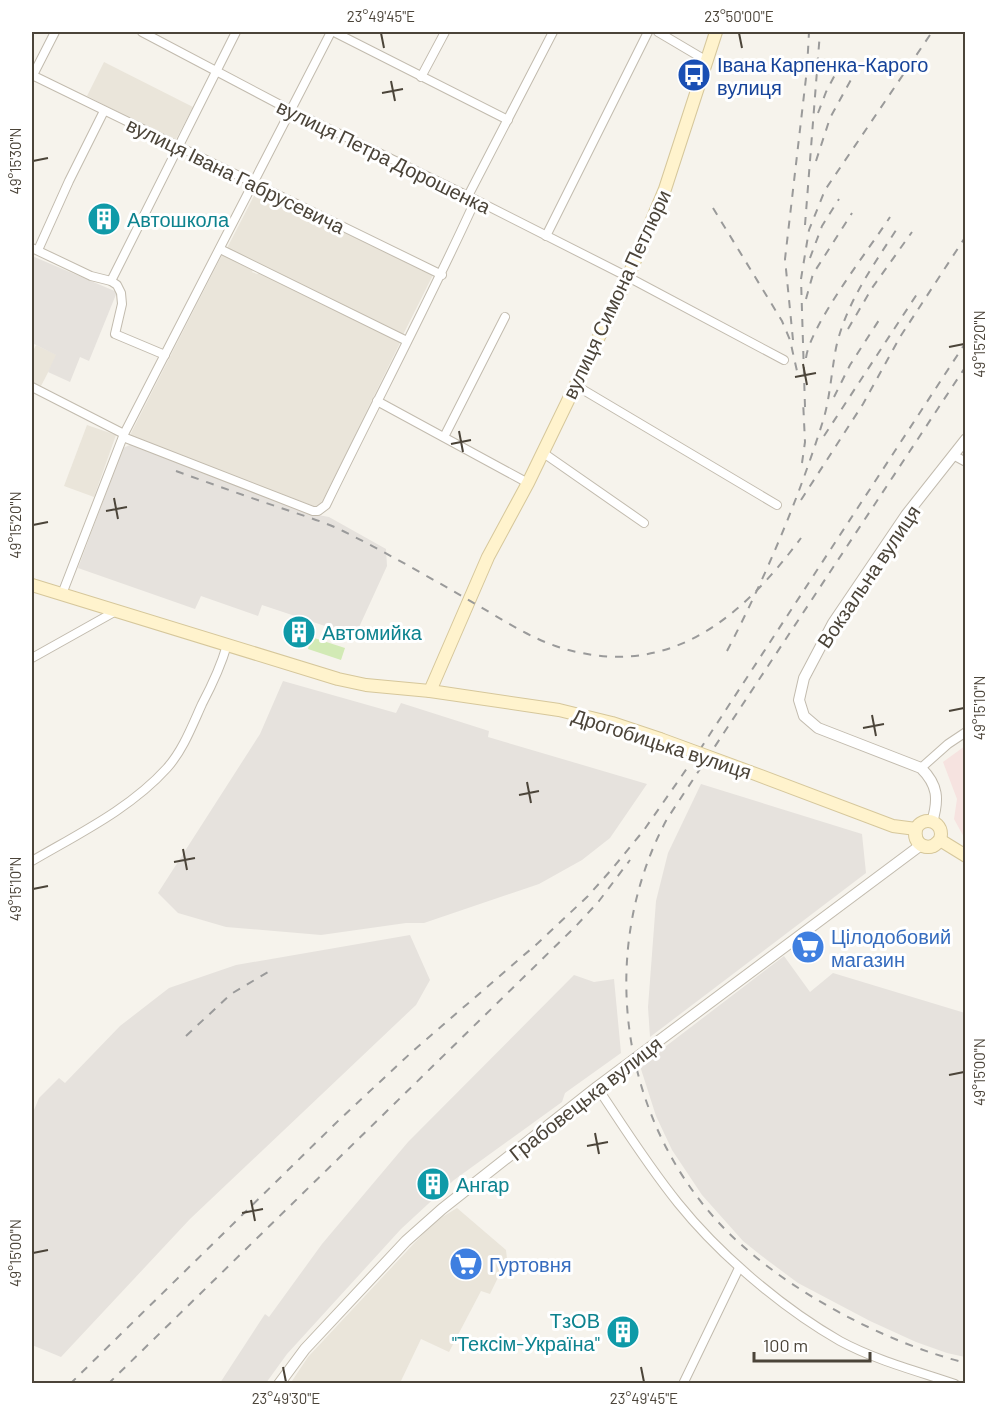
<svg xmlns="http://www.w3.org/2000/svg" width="997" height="1415" font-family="Barlow,sans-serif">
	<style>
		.residential { fill: #eae5da }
		.industrial { fill: #e6e2dd }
		.medical { fill: #f6e3e0 }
		.green { fill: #d2eab5 }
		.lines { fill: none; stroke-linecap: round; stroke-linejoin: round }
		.minor-casing { stroke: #c2bbae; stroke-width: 10 }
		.tertiary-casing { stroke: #c2bbae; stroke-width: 12 }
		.secondary-casing { stroke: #d6c79b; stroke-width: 14 }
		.minor { stroke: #fff; stroke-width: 8 }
		.tertiary { stroke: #fff; stroke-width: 10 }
		.secondary { stroke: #fff3cd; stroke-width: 12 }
		.rail { stroke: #9a9a9a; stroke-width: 2; stroke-dasharray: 8 8; stroke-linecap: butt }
		.secondary-bridge-casing { stroke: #d6c79b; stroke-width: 14; stroke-linecap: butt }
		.secondary-bridge { stroke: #fff3cd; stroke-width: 12 }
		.ticks { fill: none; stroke: #4b4439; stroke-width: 2 }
		.labels { text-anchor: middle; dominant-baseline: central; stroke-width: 6; stroke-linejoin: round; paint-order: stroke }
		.transit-label { font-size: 20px; fill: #164399; stroke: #fff; text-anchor: start }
		.street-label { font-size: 20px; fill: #4b4439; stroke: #fff }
		.culture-label { font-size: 20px; fill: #0d838f; stroke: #fff; text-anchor: start }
		.shop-label { font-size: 20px; fill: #366cbe; stroke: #fff; text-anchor: start }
		.neatline { fill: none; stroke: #4b4439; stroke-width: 2 }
		.ticks-label { font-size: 15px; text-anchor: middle; fill: #4b4439 }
	</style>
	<rect width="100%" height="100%" fill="#f6f3ec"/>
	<g class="residential">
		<polygon points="104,62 193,107 175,141 87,96"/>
		<polygon points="257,190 433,275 403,335 226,250"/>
		<polygon points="223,253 254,268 252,272 257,274 260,272 401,341 319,508 201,464 130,435"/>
		<polygon points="36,345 57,355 41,386 32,382 32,353"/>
		<polygon points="87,425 116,435 94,497 64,486"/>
		<polygon points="457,1208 506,1250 507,1259 490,1294 481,1291 449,1352 421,1339 400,1383 290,1384 308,1357 434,1222"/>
	</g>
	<g class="industrial">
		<polygon points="32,256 117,292 89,361 80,357 70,382 48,372 56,355 32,343"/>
		<polygon points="132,444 313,514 329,517 386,549 387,566 355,636 262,605 258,616 201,596 195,609 78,568 123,448"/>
		<polygon points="283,681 396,713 401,703 489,731 488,737 647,784 610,838 582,860 539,884 424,923 406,923 321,935 226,927 178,913 158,893 260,734"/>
		<polygon points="701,784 862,834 866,873 650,1037 648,1007 656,901 668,853"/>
		<polygon points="410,935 430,980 416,1005 190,1219 61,1357 32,1345 32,1115 39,1098 59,1078 65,1083 120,1026 169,988 236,965"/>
		<polygon points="784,956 810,992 833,973 965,1013 965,1357 947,1353 916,1342 870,1321 798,1283 767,1260 743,1241 702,1195 672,1150 656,1116 640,1066"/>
		<polygon points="574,975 594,982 614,979 621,1053 565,1093 562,1102 454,1180 401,1229 287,1354 266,1383 220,1383 265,1314 269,1317 322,1244 408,1142"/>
	</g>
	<polygon class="medical" points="965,746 965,839 954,819 957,799 943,762"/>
	<polygon class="green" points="311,637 345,648 341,660 308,649"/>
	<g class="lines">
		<g class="minor-casing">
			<g id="minor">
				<polyline points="142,32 290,110 468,196 628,277 784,360"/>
				<polyline points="334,32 508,120"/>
				<polyline points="658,32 707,61"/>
				<polyline points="32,75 442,275"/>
				<polyline points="32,77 55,32"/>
				<polyline points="421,77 445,32"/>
				<polyline points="468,196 553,32"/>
				<polyline points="546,236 648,32"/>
				<polyline points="32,248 91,276 111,281 117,285 121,293 122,304 115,334 165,355"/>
				<polyline points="220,249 407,341"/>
				<polyline points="38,250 69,181 104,111"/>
				<polyline points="111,281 236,32"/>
				<polyline points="575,385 777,505"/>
				<polyline points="32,387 124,434"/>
				<polyline points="377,401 528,483"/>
				<path d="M123,437L313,511H318L326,505C375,404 428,304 475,201"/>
				<polyline points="444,437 505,317"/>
				<polyline points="542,452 644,523"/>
				<polyline points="953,455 966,462"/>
				<polyline points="62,594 124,434 331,32"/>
				<polyline points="32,658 116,611"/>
				<polyline points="921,768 948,744 966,732"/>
				<path d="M32,861C78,834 130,809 167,768C183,750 192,726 202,704C212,685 221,666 227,645"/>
				<path d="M597,1087C623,1126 648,1166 678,1203C719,1254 782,1308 840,1341C875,1360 917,1371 955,1384"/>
				<polyline points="683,1384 739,1268"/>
			</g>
		</g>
		<g class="tertiary-casing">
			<g id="tertiary">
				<path d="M932,822C939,799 938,785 921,768L818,728L804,716L799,700L804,678L833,623L906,515L966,439"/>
				<polyline points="279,1384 305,1349 406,1241 442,1209 597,1087 921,845"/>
			</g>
		</g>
		<g class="secondary-casing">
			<g id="secondary">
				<polyline points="32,585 338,679 366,685 430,691 559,710 612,723 660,739"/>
				<polyline points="430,691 488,557 528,483 628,277 665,189 716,32"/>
				<path d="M750,772L893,826L916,829C914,841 921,849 933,846L940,840L966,856"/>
				<circle cx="928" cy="834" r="13"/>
			</g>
		</g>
		<use href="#minor" class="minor"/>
		<use href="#tertiary" class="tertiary"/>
		<use href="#secondary" class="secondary"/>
		<g class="rail">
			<polyline points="818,113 826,92 839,67"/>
			<polyline points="816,161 830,118 853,76"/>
			<polyline points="713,208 782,321 790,340 797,371"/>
			<polyline points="805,225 820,32"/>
			<polyline points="810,258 822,226 839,199"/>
			<polyline points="806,299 813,274 852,213"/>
			<polyline points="848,329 872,288 912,232"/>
			<polyline points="793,340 785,259 807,69 809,32"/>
			<path d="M806,358C810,325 870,248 890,217"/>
			<path d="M966,366L667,819C597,949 619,1116 720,1224C779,1287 882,1342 966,1363"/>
			<polyline points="834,397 850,365 881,317"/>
			<polyline points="805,407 801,279 809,230 825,190 932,32"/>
			<polyline points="824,436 919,291"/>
			<polyline points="802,463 805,442 803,400"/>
			<path d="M176,471C212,484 248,497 284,509C304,516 325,522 343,531C385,552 427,576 467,599C502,619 537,644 577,652C677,675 746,612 801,538"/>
			<polyline points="801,500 863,404 900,337 966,236"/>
			<path d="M727,651C765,578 797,503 822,424C830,400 831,374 836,348C846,302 875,263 900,224"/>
			<polyline points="186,1036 231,994 268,972"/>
			<polyline points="70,1384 339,1120 414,1050 538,943 588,896 612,869 644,830 697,754 966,342"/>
			<polyline points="108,1384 576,926 599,901 630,860"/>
		</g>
		<g class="secondary-bridge-casing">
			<polyline id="secondary-bridge" points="660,739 750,772"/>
		</g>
		<use href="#secondary-bridge" class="secondary-bridge"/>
	</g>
	<path class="ticks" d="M381,33L384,48M739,33L742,48M391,81L395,101M382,93L403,89M33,161L48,158M949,347L964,344M803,364L807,385M795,377L816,373M459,431L463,452M451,444L471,440M114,498L118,519M106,511L127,507M33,525L48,522M949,711L964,708M872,715L876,736M863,728L884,724M527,782L531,803M519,795L539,791M183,849L187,870M174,862L195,858M33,889L48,886M949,1075L964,1072M595,1133L599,1154M587,1146L608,1142M251,1200L255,1221M242,1213L263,1209M33,1253L48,1250M283,1367L286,1382M641,1367L644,1382"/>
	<defs>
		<g id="bus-disc" transform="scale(1.725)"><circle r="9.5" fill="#1a4fb4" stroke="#fff"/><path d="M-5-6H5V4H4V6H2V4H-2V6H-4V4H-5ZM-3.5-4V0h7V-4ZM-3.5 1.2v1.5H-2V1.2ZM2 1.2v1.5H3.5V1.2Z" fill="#fff"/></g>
		<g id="building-disc" transform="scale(1.725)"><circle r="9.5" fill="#0f9aa8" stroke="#fff"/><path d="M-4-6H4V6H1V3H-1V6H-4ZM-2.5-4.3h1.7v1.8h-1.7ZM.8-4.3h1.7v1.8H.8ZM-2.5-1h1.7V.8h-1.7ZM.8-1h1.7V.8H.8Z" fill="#fff"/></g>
		<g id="supermarket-disc" transform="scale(1.725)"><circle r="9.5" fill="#3f7fe0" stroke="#fff"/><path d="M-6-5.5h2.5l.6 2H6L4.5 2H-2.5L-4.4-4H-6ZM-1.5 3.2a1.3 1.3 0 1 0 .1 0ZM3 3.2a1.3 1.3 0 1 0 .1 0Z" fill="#fff"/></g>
	</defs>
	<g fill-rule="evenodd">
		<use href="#bus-disc" x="694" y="75"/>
		<use href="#building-disc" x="104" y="219"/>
		<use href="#building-disc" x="299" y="632"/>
		<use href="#supermarket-disc" x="808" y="947"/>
		<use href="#building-disc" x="433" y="1184"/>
		<use href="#supermarket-disc" x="466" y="1264"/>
		<use href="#building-disc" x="623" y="1332"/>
	</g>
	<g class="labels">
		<g class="transit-label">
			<text x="717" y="64">Івана Карпенка-Карого<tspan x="717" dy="23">вулиця</tspan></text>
		</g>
		<g class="street-label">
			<text transform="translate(384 156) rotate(26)">вулиця Петра Дорошенка</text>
			<text transform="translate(236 175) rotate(26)">вулиця Івана Габрусевича</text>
			<text transform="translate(616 294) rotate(-65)">вулиця Симона Петлюри</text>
			<text transform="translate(868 576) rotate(-56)">Вокзальна вулиця</text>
			<text transform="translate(662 743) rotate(18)">Дрогобицька вулиця</text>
			<text transform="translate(585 1098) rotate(-38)">Грабовецька вулиця</text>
		</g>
		<g class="culture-label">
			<text x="127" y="219">Автошкола</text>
			<text x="322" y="632">Автомийка</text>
			<text x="456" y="1184">Ангар</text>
			<text x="600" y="1320" text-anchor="end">ТзОВ<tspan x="600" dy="23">"Тексім-Україна"</tspan></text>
		</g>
		<g class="shop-label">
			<text x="831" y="936">Цілодобовий<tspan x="831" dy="23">магазин</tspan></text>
			<text x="489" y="1264">Гуртовня</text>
		</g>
	</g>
	<rect width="997" height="1415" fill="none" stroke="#ffffff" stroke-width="66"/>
	<path d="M754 1352v9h116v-9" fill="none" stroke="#4b4439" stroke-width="3"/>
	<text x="763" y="1352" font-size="18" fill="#4b4439" stroke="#ffffff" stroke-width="4.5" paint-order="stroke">100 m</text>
	<rect x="33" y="33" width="931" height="1349" class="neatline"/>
	<g class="ticks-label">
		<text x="381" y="22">23°49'45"E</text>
		<text x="739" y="22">23°50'00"E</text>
		<text transform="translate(16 161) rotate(-90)" y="5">49°15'30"N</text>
		<text transform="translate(980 344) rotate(-90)" y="5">49°15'20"N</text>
		<text transform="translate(16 525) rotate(-90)" y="5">49°15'20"N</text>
		<text transform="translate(980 708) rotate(-90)" y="5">49°15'10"N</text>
		<text transform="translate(16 889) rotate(-90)" y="5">49°15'10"N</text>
		<text transform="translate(980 1072) rotate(-90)" y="5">49°15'00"N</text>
		<text transform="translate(16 1253) rotate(-90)" y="5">49°15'00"N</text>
		<text x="286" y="1404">23°49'30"E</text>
		<text x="644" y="1404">23°49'45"E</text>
	</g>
</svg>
